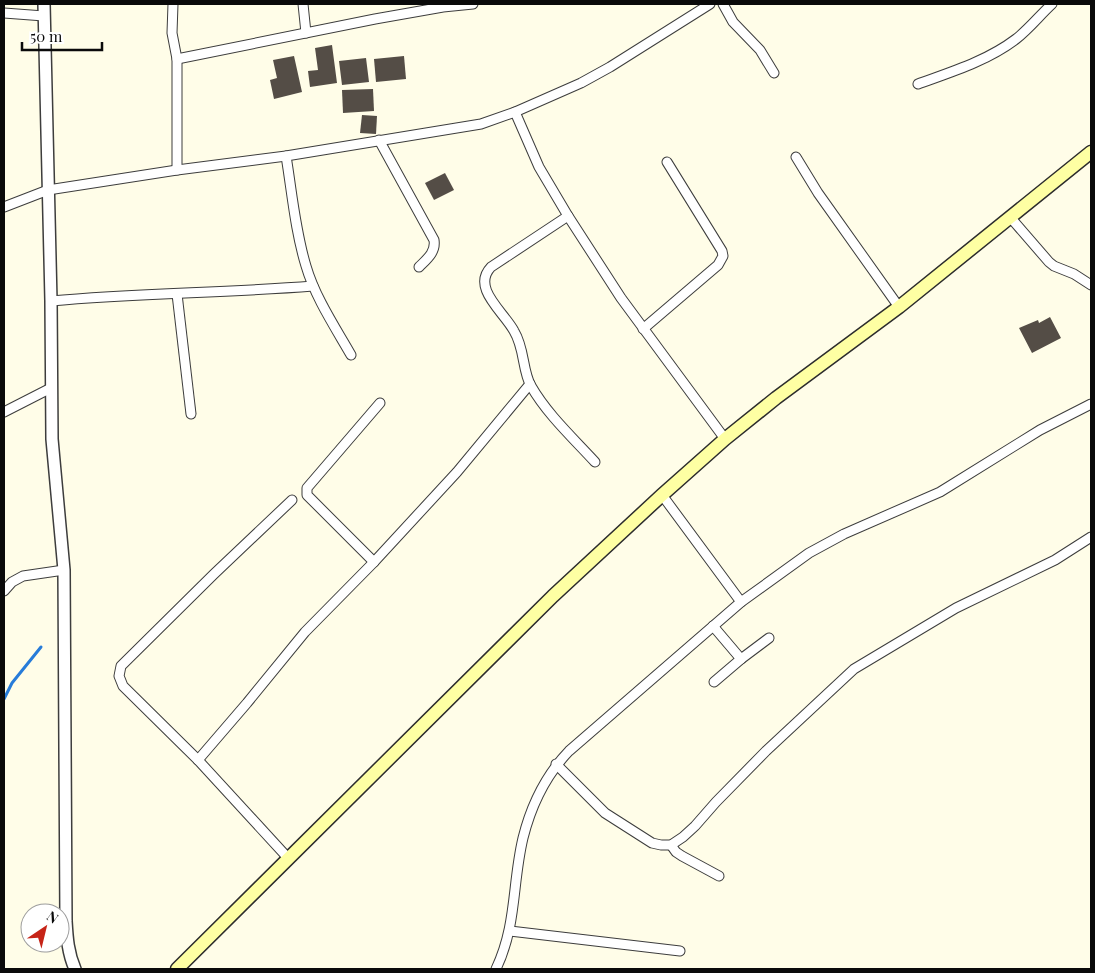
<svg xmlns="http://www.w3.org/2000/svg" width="1095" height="973" font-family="'Playfair Display',serif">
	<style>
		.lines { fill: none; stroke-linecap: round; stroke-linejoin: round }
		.stream { stroke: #277cd9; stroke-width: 3 }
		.building { fill: #544d46 }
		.minor-casing { stroke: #3d3d3d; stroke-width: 11 }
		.tertiary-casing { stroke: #3d3d3d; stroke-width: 14 }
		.secondary-casing { stroke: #2c2c2c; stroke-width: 15 }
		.minor { stroke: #fff; stroke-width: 9 }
		.tertiary { stroke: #fff; stroke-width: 11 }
		.secondary { stroke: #feffa3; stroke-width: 12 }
	</style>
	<rect width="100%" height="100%" fill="#fffde8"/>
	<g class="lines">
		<polyline class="stream" points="4,699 12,683 41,647"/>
	</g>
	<g class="building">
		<polygon points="332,45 337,83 310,87 308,71 318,70 315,48"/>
		<polygon points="294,56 302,92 274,99 270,80 277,78 273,60"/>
		<polygon points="404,56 406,79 376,82 374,59"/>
		<polygon points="366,58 369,82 342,85 339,61"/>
		<polygon points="373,89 374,111 343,113 342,90"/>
		<polygon points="362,115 377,116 376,134 360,133"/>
		<polygon points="445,173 454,190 434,200 425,183"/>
		<polygon points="1050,317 1061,338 1032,353 1019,328 1038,320 1039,323"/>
	</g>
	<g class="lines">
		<g class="minor-casing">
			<g id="minor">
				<polyline points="173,4 172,33 177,59 177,170"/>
				<polyline points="303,4 306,33"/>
				<polyline points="723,4 733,22 760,50 774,73"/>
				<polyline points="4,13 44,16"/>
				<polyline points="177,59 375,19 443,7 473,4"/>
				<path d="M918,84C951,72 987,61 1016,39C1029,29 1040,15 1052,4"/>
				<polyline points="515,112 539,167 568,216 621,298 725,439"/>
				<path d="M379,140L434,240C436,252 427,259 419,267"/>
				<path d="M286,156C292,192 295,230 306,266C315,297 335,327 351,355"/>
				<polyline points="796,157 818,193 899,307"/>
				<polyline points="4,207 48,190 177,170 286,156 481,124 515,112 581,83 610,67 710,4"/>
				<path d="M568,216L491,267C471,288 504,312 514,331C525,349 522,370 531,386C547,414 573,438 595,462"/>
				<polyline points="1010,217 1049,262 1054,266 1074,274 1091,285"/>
				<polyline points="177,294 191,414"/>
				<path d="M51,301C138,293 226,293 313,286"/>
				<polyline points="643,329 718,265 723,256 722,251 667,162"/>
				<polyline points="4,412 51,388"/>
				<polyline points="662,495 741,602"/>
				<polyline points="374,562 307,495 307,488 380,403"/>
				<polyline points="4,591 12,582 23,576 64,570"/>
				<polyline points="713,626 741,659"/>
				<polyline points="714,682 741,659 769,638"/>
				<polyline points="198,760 247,703 305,632 374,562 457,472 530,384"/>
				<polyline points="556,764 605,813 652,843 661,845 671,845 683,837 695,826 716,802 766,751 854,669 956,608 1055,560 1091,537"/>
				<polyline points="671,845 676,852 682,856 719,876"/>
				<polyline points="288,858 198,760 123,686 119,676 121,666 214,574 292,500"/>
				<polyline points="510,931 680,951"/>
				<path d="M496,969C517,925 512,884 523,838C531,806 545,776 569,751L741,602L809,553L844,534L940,492L1040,430L1091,404"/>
			</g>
		</g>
		<g class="tertiary-casing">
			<path id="tertiary" d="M44,4L51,301L52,439L64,570L66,921C67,938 68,953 75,969"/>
		</g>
		<g class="secondary-casing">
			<polyline id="secondary" points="177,969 553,596 662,495 725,439 776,398 899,307 1091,152"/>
		</g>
		<use href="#minor" class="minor"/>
		<use href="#tertiary" class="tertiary"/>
		<use href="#secondary" class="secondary"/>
	</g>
	<rect width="1095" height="973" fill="none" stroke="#0a0a0a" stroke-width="10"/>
	<g transform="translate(45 928) rotate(35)"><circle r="24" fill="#ffffff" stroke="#9d9d9d"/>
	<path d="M0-4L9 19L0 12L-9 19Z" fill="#c62417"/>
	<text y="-8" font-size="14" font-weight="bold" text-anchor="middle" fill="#0a0a0a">N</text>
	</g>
	<path d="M22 42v8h80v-8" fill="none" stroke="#0a0a0a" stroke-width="2.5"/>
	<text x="30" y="42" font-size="15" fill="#0a0a0a" stroke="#ffffff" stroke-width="4" paint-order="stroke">50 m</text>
</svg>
